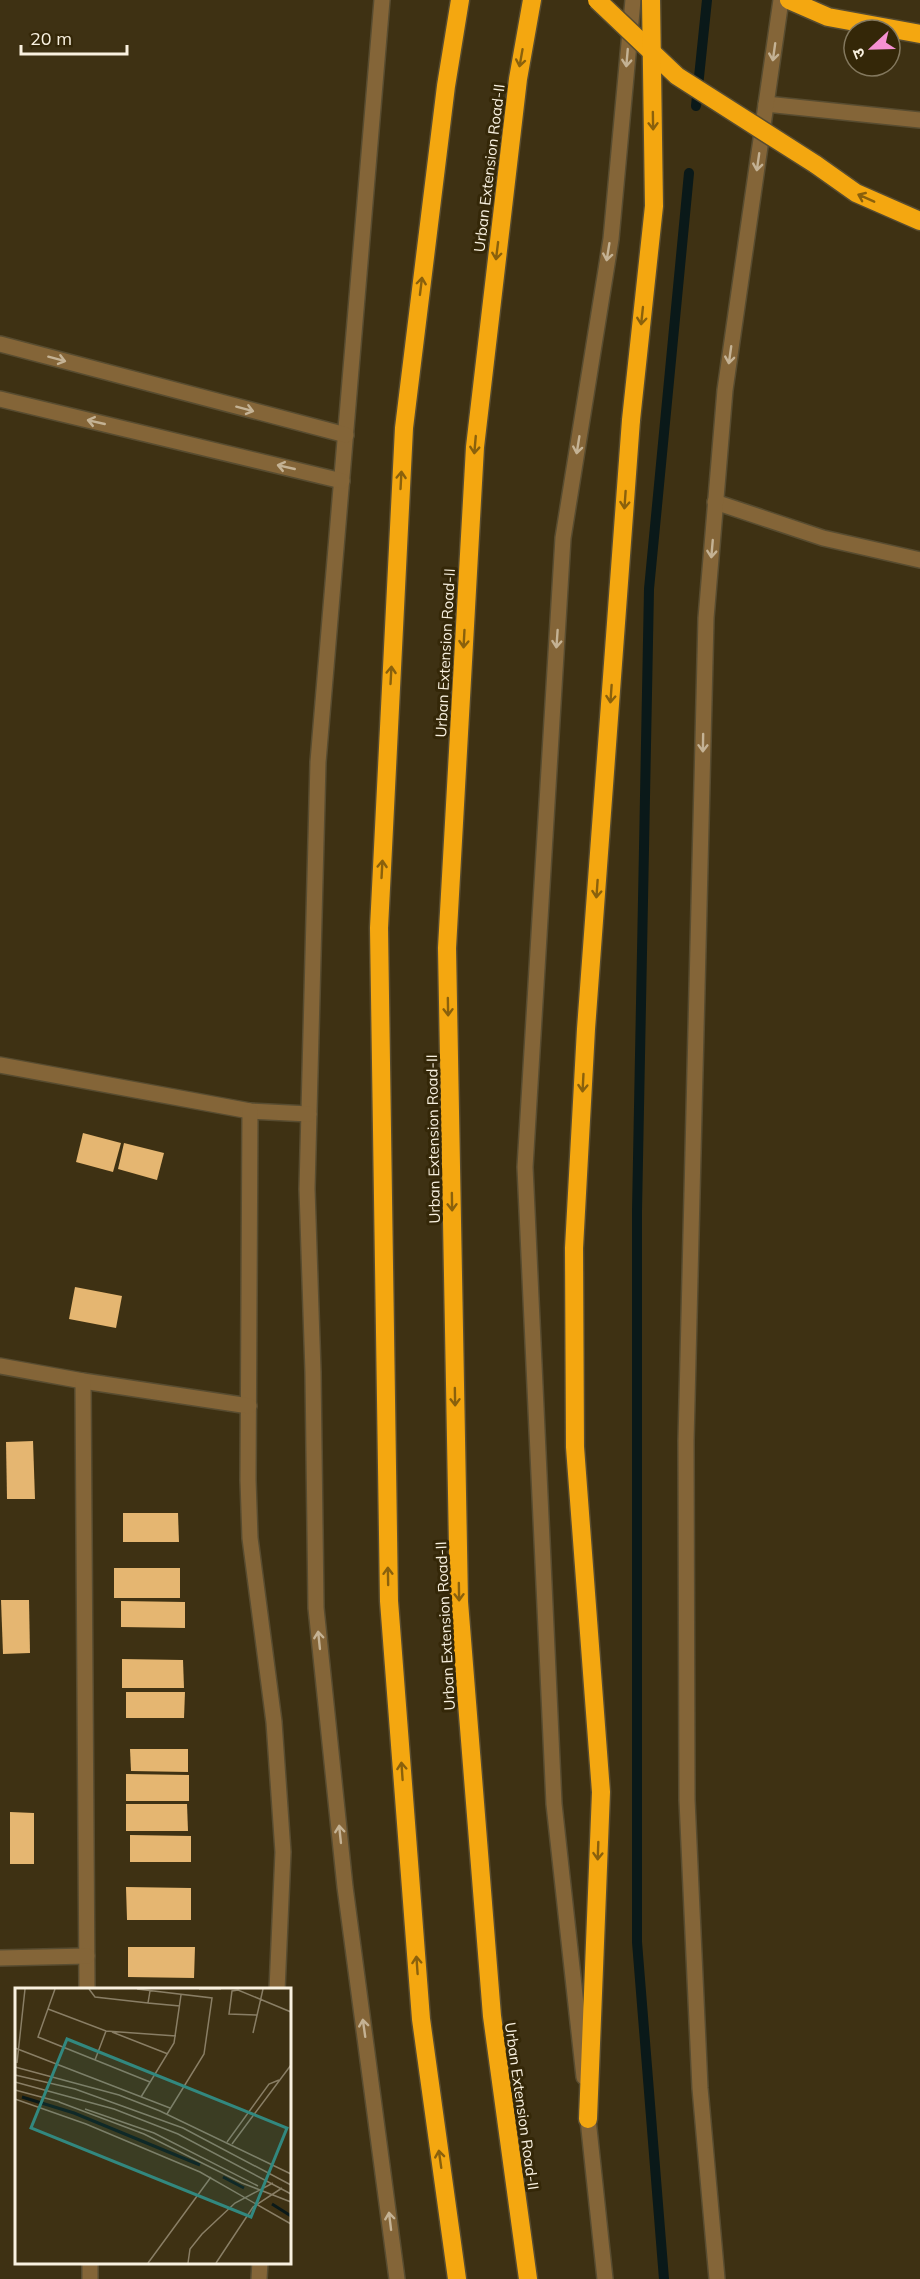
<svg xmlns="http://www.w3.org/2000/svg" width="920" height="2279" font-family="Mulish,'Noto Sans Devanagari',sans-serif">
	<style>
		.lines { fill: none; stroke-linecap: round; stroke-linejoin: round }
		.stream { stroke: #0a1919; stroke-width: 10 }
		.building { fill: #e5b671 }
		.minor-casing { stroke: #584c30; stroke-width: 18 }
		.highway-casing { stroke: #584c30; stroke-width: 21 }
		.minor { stroke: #846538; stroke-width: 15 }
		.highway { stroke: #f4a710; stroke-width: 18 }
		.highway-bridge-casing { stroke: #584c30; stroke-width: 21; stroke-linecap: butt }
		.highway-bridge { stroke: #f4a710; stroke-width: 18 }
		.oneway { stroke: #c4b294 }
		.oneway2 { stroke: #8a610c }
		.labels { text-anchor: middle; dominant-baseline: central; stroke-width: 6; stroke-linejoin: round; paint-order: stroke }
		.street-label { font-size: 15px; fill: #f9f1e0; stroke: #342708 }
		.inset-river { fill: none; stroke: #0a1919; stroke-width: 3 }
		.inset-road { fill: none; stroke: #897e65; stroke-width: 1.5 }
		.view { fill: #32887f; fill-opacity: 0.15; stroke: #32887f; stroke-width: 3 }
		.inset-edge { fill: none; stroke: #f9f1e0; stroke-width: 3 }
	</style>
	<rect width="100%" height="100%" fill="#3e3113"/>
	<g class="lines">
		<g class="stream">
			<polyline points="696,106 707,0"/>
			<polyline points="664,2279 637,1942 637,1211 649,589 689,173"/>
		</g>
	</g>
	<g class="building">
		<polygon points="83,1133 121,1143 113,1172 76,1162"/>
		<polygon points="124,1143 164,1153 157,1180 118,1169"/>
		<polygon points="75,1287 122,1296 116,1328 69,1319"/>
		<polygon points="33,1441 35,1499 7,1499 6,1442"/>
		<polygon points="123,1513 178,1513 179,1542 123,1542"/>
		<rect x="114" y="1568" width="66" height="30"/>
		<polygon points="1,1600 29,1600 30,1653 3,1654"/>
		<polygon points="121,1601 185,1602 185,1628 121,1627"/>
		<polygon points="122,1659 183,1660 184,1688 122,1688"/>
		<polygon points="126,1692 185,1692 184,1718 126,1718"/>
		<polygon points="130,1749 188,1749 188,1772 131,1771"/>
		<polygon points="126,1774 189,1775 189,1801 126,1801"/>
		<polygon points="126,1804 187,1804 188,1831 126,1831"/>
		<polygon points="10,1812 34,1813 34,1864 10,1864"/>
		<polygon points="130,1835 191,1836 191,1862 130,1862"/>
		<polygon points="126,1887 191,1888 191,1920 127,1920"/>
		<polygon points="128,1947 195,1947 194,1978 128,1977"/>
	</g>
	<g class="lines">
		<g class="minor-casing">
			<g id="minor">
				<polyline points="382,0 318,762 307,1189 313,1372 316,1608 345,1887 397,2279"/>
				<polyline points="766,104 920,120"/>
				<polyline points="0,344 346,435"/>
				<polyline points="0,399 342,481"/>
				<polyline points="715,502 823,538 920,560"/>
				<polyline points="0,1065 250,1111 309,1114"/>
				<polyline points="250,1111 248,1480 250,1538 274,1722 283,1852 277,1990"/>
				<polyline points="0,1366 83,1381 249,1406"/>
				<polyline points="83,1381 87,1990"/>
				<polyline points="0,1958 87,1956"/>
				<polyline points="584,2077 554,1804 525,1167 563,538 611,239 633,0"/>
				<polyline points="587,2110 605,2279"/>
				<polyline points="90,2262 90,2279"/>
				<polyline points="259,2279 260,2262"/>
				<polyline points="717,2279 700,2088 687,1800 686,1441 706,618 725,390 781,0"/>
			</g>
		</g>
		<g class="highway-casing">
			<g id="highway">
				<polyline points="789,0 828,17 920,34"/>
				<polyline points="815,164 856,193 920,221"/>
				<polyline points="588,2119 601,1792 575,1447 574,1248 586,1029 631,420"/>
				<polyline points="457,2279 421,2019 389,1601 379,928 404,428 446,86 460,0"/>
				<polyline points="528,2279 492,2016 459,1602 447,948 475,447 518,79 532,0"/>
			</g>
		</g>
		<use href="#minor" class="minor"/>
		<use href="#highway" class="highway"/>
		<g class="highway-bridge-casing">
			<g id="highway-bridge">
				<polyline points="597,0 677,76 815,164"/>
				<polyline points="631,420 654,206 651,0"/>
			</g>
		</g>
		<use href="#highway-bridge" class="highway-bridge"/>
	</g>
	<defs><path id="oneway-shaft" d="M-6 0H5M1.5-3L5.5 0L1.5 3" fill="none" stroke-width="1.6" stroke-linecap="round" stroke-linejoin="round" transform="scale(1.5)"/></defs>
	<g class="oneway">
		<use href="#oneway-shaft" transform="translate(774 52) rotate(98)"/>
		<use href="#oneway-shaft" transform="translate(627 58) rotate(95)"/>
		<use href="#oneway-shaft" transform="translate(758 162) rotate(98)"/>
		<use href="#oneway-shaft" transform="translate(608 252) rotate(99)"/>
		<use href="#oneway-shaft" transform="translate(730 355) rotate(98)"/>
		<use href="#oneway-shaft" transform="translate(57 359) rotate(15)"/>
		<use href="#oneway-shaft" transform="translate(245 409) rotate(15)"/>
		<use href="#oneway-shaft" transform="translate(96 422) rotate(-167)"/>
		<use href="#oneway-shaft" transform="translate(578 445) rotate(99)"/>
		<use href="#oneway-shaft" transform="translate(286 467) rotate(-167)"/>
		<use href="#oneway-shaft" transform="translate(712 549) rotate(95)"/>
		<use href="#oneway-shaft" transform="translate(557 639) rotate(94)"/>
		<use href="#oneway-shaft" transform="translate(703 743) rotate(91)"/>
		<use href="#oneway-shaft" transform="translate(319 1640) rotate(-96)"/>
		<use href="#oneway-shaft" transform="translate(340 1834) rotate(-96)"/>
		<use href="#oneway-shaft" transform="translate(364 2028) rotate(-98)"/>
		<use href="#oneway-shaft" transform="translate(390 2221) rotate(-97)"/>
	</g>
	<g class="oneway2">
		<use href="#oneway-shaft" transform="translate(521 58) rotate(100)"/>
		<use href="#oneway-shaft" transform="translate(653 121) rotate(89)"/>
		<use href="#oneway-shaft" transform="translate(866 198) rotate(-156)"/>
		<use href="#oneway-shaft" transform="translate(497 251) rotate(97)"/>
		<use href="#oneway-shaft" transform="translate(421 286) rotate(-83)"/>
		<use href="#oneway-shaft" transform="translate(642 316) rotate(96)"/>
		<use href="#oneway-shaft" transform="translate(475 445) rotate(95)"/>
		<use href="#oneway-shaft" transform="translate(401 480) rotate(-87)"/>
		<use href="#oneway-shaft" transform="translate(625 500) rotate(94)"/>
		<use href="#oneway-shaft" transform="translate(464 639) rotate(93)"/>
		<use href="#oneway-shaft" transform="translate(391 675) rotate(-87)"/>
		<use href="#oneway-shaft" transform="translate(611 694) rotate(94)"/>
		<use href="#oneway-shaft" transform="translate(382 869) rotate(-87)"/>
		<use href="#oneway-shaft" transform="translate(597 889) rotate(94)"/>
		<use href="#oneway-shaft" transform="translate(448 1007) rotate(89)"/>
		<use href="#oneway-shaft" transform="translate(583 1083) rotate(93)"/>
		<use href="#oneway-shaft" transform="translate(452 1202) rotate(89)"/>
		<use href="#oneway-shaft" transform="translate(455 1397) rotate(89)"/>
		<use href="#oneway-shaft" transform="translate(388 1576) rotate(-91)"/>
		<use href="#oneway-shaft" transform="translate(459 1592) rotate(89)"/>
		<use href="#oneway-shaft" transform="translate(402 1771) rotate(-94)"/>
		<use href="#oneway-shaft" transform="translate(598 1851) rotate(92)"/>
		<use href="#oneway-shaft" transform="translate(417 1965) rotate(-94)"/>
		<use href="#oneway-shaft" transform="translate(440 2159) rotate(-98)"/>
	</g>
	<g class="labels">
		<g class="street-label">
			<text transform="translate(489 168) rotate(-83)">Urban Extension Road-II</text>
			<text transform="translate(445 653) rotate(-87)">Urban Extension Road-II</text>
			<text transform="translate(433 1139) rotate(-91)">Urban Extension Road-II</text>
			<text transform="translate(445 1626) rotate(-93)">Urban Extension Road-II</text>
			<text transform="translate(522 2106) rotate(82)">Urban Extension Road-II</text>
		</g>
	</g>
	<g transform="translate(15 1988)">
		<rect width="276" height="276" fill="#3e3113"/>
		<path class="inset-river" d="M7,109L59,125L185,177M208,189L229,200M257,216L276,228"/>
		<path class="inset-road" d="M40,1L23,49L135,94M74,1L80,9L133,15M122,1L197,10L189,66L152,126M184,1H206M135,3L133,15L165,18M33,21L91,43L161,48M242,27L214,26L217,3L223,2L276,24M97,44L153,66M238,45L248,1M0,60L155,120M80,72L91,43M2,75L10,1M0,79L104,107L145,123L276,186M0,87L60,101L168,140L276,197M0,94L99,121L163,146L276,206M0,102L45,114M126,109L159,55L166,7M0,111L71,136L185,184L276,236M44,114L129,146L227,195L276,214M70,121L139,145L243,198M212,154L254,96L264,92M217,156L276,77M133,275L196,189M173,275L175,261L187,246L220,215L258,195M201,275L238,219L267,200"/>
		<path class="view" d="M52,51L272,140L236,229L16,140Z"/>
		<rect width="276" height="276" class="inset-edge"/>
	</g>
	<g transform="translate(872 48) rotate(248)"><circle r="28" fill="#342708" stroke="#83785e" stroke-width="1.5"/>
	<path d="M0-4.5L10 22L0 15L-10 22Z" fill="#f590d1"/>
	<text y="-9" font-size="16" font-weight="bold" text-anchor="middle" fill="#f9f1e0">उ</text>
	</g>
	<path d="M21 45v9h106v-9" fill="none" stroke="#f9f1e0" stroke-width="3"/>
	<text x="30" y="45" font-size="18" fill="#f9f1e0" stroke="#342708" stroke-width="4.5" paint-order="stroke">20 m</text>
</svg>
